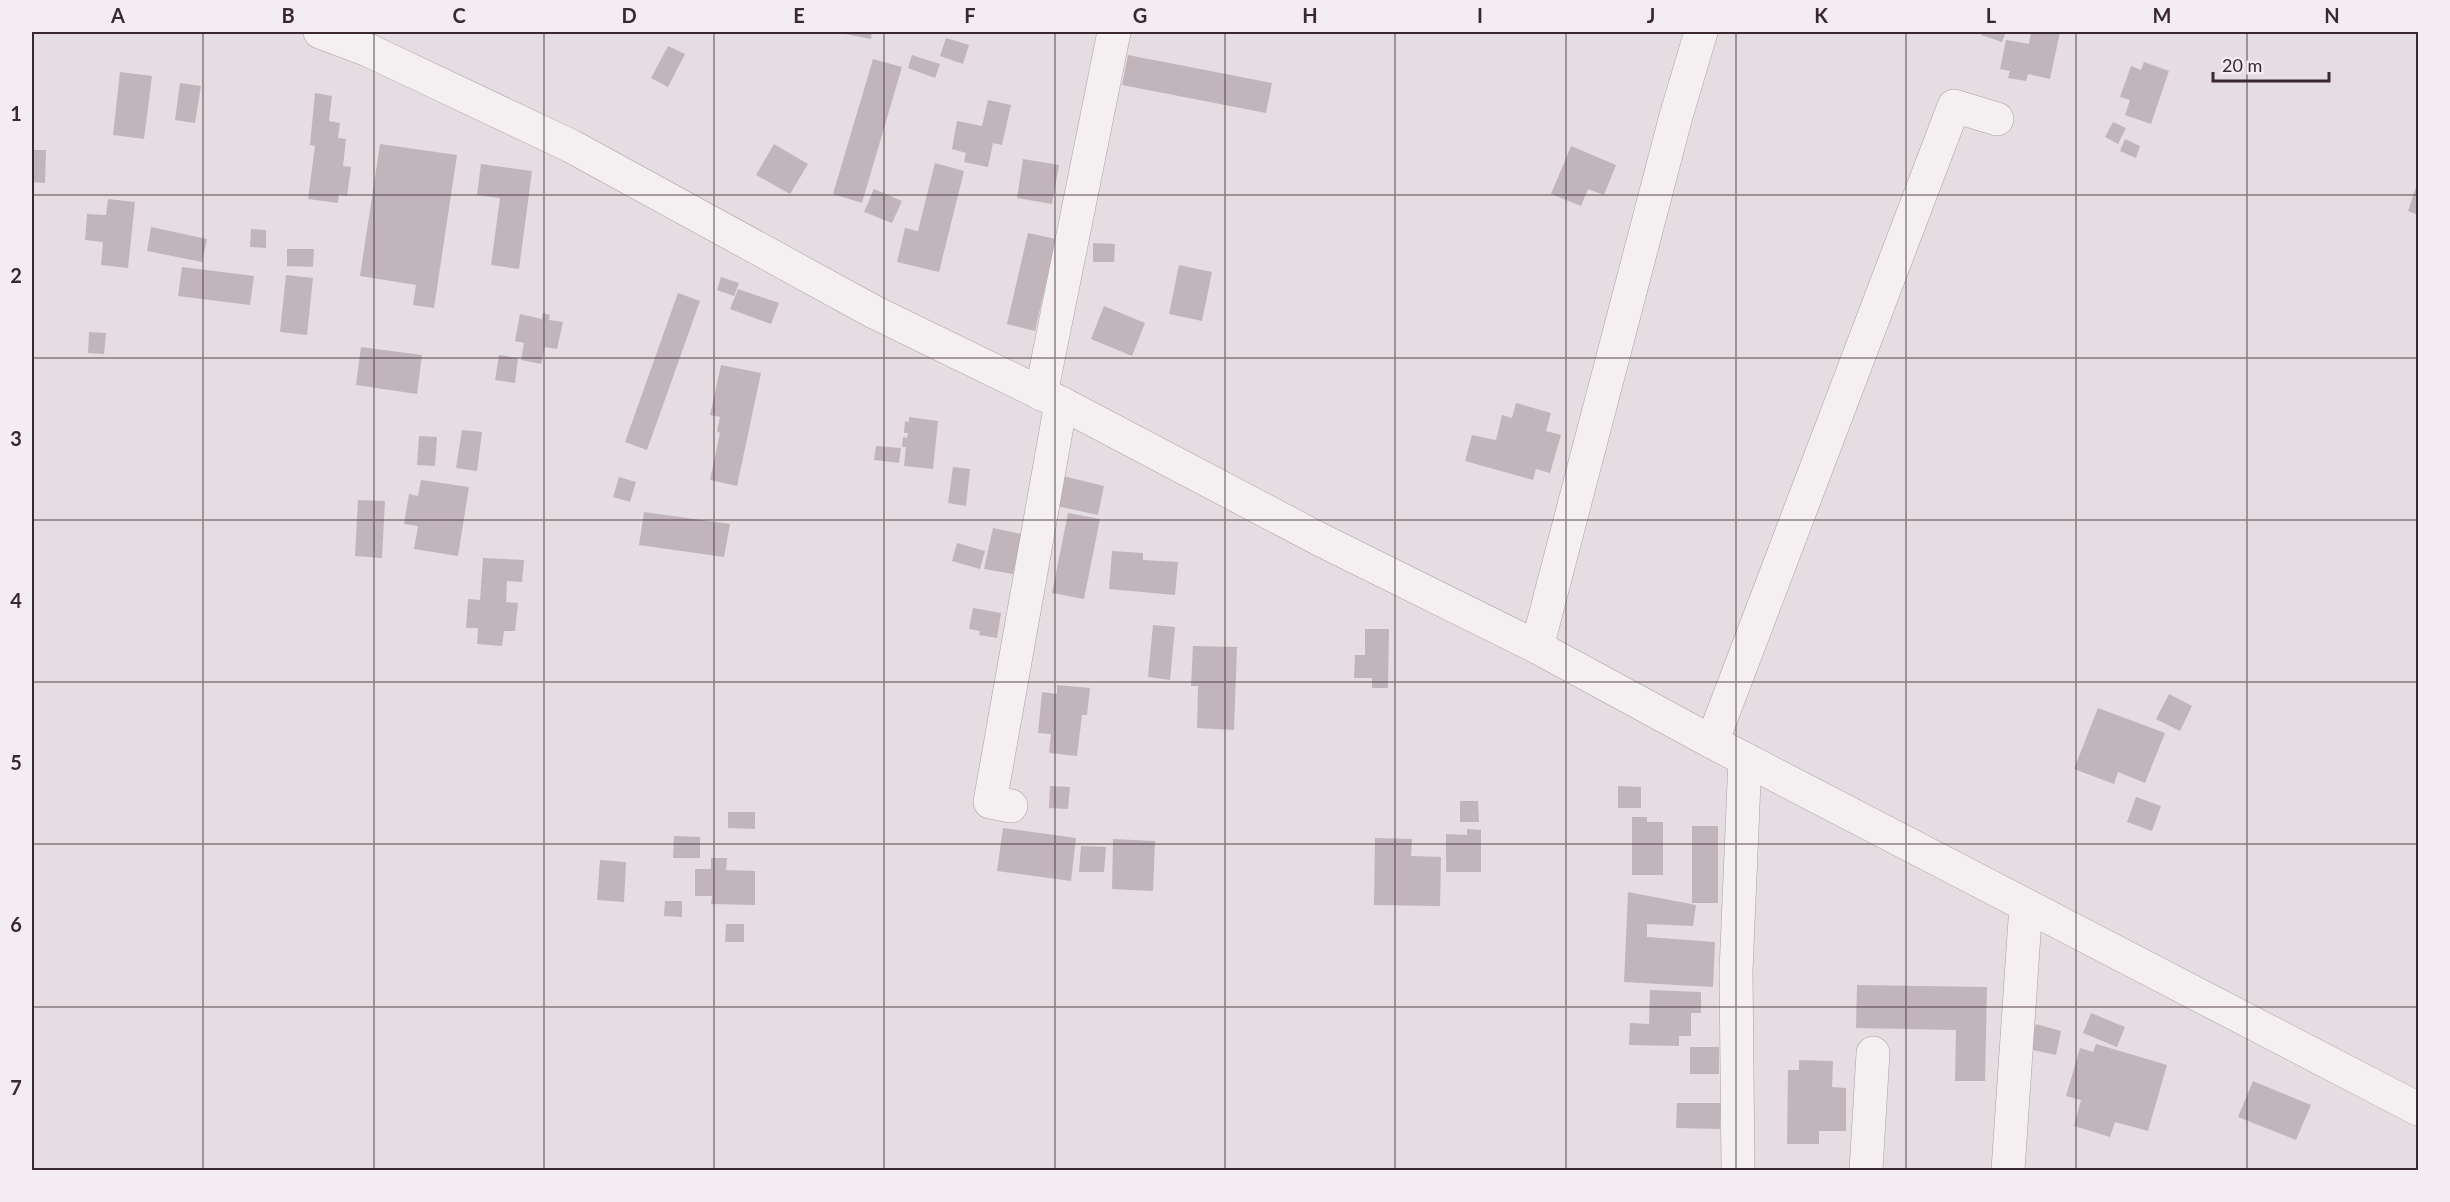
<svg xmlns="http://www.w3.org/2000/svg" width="2450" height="1202" font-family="Lato,sans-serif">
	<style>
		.building { fill: #c1b5bb }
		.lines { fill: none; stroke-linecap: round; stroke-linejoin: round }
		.minor-casing { stroke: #ab9fa5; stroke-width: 34 }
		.minor { stroke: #f4eff1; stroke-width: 33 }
		.grid { fill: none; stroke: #3a2830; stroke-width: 1.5; stroke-opacity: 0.55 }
		.neatline { fill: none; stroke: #3a2830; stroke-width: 2 }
		.grid-label { font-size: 20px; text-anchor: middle; font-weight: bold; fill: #3a2830 }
	</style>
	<rect width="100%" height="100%" fill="#e5dde1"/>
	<g class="building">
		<polygon points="835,32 872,32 871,39"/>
		<polygon points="1983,32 2006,32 2002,42 1981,35"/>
		<polygon points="2031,32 2060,32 2050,79 2028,74 2026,81 2008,78 2010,71 2000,69 2006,40 2029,44"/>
		<polygon points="946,38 969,45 963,64 940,56"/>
		<polygon points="668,46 685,54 668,87 651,78"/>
		<polygon points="912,55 940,64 935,78 908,68"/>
		<polygon points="1128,55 1272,83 1266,113 1122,85"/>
		<polygon points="873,59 902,67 862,203 833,194"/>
		<polygon points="2144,62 2169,71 2151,124 2125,115 2130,100 2120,97 2131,66 2141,70"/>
		<polygon points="120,72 152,76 144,139 113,135"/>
		<polygon points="180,83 201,86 195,123 175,120"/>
		<polygon points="315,93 332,96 329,121 340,123 338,138 346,139 343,166 351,167 347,196 339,194 338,203 308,199 315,146 310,145"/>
		<polygon points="988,100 1011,105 1002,145 993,143 988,167 964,162 966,153 952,149 957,121 982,126"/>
		<polygon points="2113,122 2126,128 2118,144 2105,137"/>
		<polygon points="2125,139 2140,146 2136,158 2120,151"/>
		<polygon points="380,144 457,155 434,308 413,305 416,285 360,276"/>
		<polygon points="774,144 808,164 790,194 756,175"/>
		<polygon points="1571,146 1616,165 1604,195 1588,189 1581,206 1551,194"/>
		<polygon points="32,150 46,150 45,183 32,182"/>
		<polygon points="1023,159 1059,165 1052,204 1017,198"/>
		<polygon points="935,163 964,171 939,272 897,262 905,228 918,231"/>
		<polygon points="481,164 532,171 519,269 491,265 500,198 477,195"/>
		<polygon points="2416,187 2418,188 2418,215 2408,211"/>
		<polygon points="874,189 902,201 892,223 864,212"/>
		<polygon points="108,199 135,202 128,268 101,265 103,242 85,240 87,214 106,215"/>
		<polygon points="151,227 207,239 202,262 147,251"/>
		<polygon points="251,229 266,230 266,248 250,247"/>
		<polygon points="1028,233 1056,239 1035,331 1007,324"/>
		<polygon points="1093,243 1115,244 1114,262 1093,262"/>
		<polygon points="287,249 314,249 313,267 287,266"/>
		<polygon points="1179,265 1212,272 1202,321 1169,314"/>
		<polygon points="182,267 254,276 250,305 178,296"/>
		<polygon points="286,275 313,278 307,335 280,332"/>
		<polygon points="721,277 739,283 734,296 717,290"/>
		<polygon points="738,289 779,303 771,324 730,309"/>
		<polygon points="678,293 700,301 647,450 625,442"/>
		<polygon points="1104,306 1145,323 1132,356 1091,339"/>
		<polygon points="543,313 550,315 549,320 563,322 557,349 545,347 541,364 521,360 524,343 515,341 520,314 542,319"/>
		<polygon points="89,332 106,333 104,354 88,353"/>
		<polygon points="361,347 422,355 417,394 356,385"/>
		<polygon points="499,355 518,358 515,383 495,380"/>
		<polygon points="721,365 761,373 737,486 710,480 720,433 717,431 720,417 710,415"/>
		<polygon points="1516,403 1551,413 1546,431 1561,435 1550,473 1536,469 1533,480 1465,461 1472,435 1496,440 1502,415 1512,418"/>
		<polygon points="909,417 938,421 933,469 904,466 906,447 902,447 903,437 907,438 908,433 904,433 905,421 909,422"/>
		<polygon points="462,430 482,432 477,471 456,468"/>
		<polygon points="419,436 437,437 435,466 417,465"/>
		<polygon points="876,446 901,448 899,463 874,460"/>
		<polygon points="953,467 970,469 966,506 948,503"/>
		<polygon points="1063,476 1104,486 1098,515 1057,506"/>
		<polygon points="619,477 636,482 630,502 613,497"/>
		<polygon points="421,480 469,487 458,556 414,549 418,526 404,524 409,494 418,496"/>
		<polygon points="358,500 385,501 382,558 355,556"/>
		<polygon points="644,512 730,524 724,557 639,545"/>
		<polygon points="1068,513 1100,519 1084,599 1052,593"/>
		<polygon points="993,528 1022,534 1013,574 984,569"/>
		<polygon points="957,543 985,551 980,569 952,561"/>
		<polygon points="1112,551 1143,553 1143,560 1178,562 1175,595 1109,589"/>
		<polygon points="483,558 524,560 522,582 507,581 506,602 518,603 515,631 504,631 502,646 477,644 478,628 466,628 468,599 480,600"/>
		<polygon points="973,608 1001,613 997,638 979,635 980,631 969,629"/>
		<polygon points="1153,625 1175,627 1170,680 1148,677"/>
		<polygon points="1365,629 1389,629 1388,688 1372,688 1372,678 1354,678 1355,655 1365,655"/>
		<polygon points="1193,646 1237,647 1234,730 1197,728 1198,686 1191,686"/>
		<polygon points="1057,685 1090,688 1087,715 1082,715 1077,756 1049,753 1051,734 1038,733 1042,692 1057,694"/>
		<polygon points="2169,694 2192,706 2180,731 2156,719"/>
		<polygon points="2098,708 2165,733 2145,783 2118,772 2114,784 2074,769"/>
		<polygon points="1050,786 1070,787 1068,809 1049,808"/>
		<polygon points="1618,786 1641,787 1641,808 1618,808"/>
		<polygon points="2136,797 2161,806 2152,831 2127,822"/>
		<polygon points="1460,801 1478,801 1479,822 1460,822"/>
		<polygon points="728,812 755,812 755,829 728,828"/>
		<polygon points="1632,817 1647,817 1647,822 1663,822 1663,875 1632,875"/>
		<rect x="1692" y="826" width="26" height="77"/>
		<polygon points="1003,828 1076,838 1071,881 997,871"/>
		<polygon points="1467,829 1481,830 1481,872 1446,872 1446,834 1467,835"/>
		<polygon points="674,836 700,837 700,858 673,858"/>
		<polygon points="1375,838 1412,839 1411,856 1441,857 1440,906 1374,905"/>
		<polygon points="1113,839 1155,841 1153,891 1112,889"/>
		<polygon points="1081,846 1106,847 1104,872 1079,872"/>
		<polygon points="711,858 727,858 726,870 755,871 755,905 711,904 712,896 695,896 695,869 711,869"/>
		<polygon points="600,860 626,862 624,902 597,900"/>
		<polygon points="1628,892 1696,905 1693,926 1647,924 1647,937 1715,942 1713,987 1624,982"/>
		<polygon points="665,901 682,901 682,917 664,916"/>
		<polygon points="726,924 744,924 744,942 725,942"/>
		<polygon points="1857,985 1987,987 1985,1081 1955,1081 1956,1030 1856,1028"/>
		<polygon points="1650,990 1701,992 1701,1013 1691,1013 1691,1036 1679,1036 1679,1046 1629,1045 1630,1023 1649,1024"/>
		<polygon points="2091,1013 2125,1027 2117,1047 2083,1033"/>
		<polygon points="2036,1024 2061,1031 2056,1055 2029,1049"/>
		<polygon points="2096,1044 2167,1065 2148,1131 2115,1122 2110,1137 2074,1126 2081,1100 2066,1096 2080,1048 2093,1052"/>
		<rect x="1690" y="1047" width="29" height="27"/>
		<polygon points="1799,1060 1833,1061 1832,1087 1846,1088 1846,1131 1819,1131 1819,1144 1787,1144 1788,1070 1799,1070"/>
		<polygon points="2253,1081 2311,1105 2296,1140 2238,1117"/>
		<polygon points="1677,1103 1721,1103 1720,1129 1676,1128"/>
	</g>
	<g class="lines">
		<g class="minor-casing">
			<g id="minor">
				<polyline points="320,32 368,50 571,146 874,312 1061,403 1319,539 1537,647 1712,742 2418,1109"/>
				<polyline points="1041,394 1114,32"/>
				<polyline points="1537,647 1676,116 1701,32"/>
				<polyline points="1712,742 1954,106 1997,119"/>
				<polyline points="1011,806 990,802 1061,403"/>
				<polyline points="1738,1170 1736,971 1745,759"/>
				<polyline points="1866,1170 1873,1053"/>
				<polyline points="2008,1170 2026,905"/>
			</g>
		</g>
		<use href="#minor" class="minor"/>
	</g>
	<path class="grid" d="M203,32V1170M374,32V1170M544,32V1170M714,32V1170M884,32V1170M1055,32V1170M1225,32V1170M1395,32V1170M1566,32V1170M1736,32V1170M1906,32V1170M2076,32V1170M2247,32V1170M32,195H2418M32,358H2418M32,520H2418M32,682H2418M32,844H2418M32,1007H2418"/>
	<rect width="2450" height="1202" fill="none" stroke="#f3ecf0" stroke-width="66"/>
	<path d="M2213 72v9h116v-9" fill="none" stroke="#3a2830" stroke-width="3"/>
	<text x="2222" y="72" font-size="18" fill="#3a2830" stroke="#f3ecf0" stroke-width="4.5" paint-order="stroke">20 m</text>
	<rect x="33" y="33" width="2384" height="1136" class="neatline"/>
	<g class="grid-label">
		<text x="118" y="23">A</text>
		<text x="288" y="23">B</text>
		<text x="459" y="23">C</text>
		<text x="629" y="23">D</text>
		<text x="799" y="23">E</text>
		<text x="970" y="23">F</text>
		<text x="1140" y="23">G</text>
		<text x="1310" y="23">H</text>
		<text x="1480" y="23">I</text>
		<text x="1651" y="23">J</text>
		<text x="1821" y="23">K</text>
		<text x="1991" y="23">L</text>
		<text x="2162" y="23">M</text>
		<text x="2332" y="23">N</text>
		<text x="16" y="121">1</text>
		<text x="16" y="283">2</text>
		<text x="16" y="446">3</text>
		<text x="16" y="608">4</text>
		<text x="16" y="770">5</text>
		<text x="16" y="932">6</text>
		<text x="16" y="1095">7</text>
	</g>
</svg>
